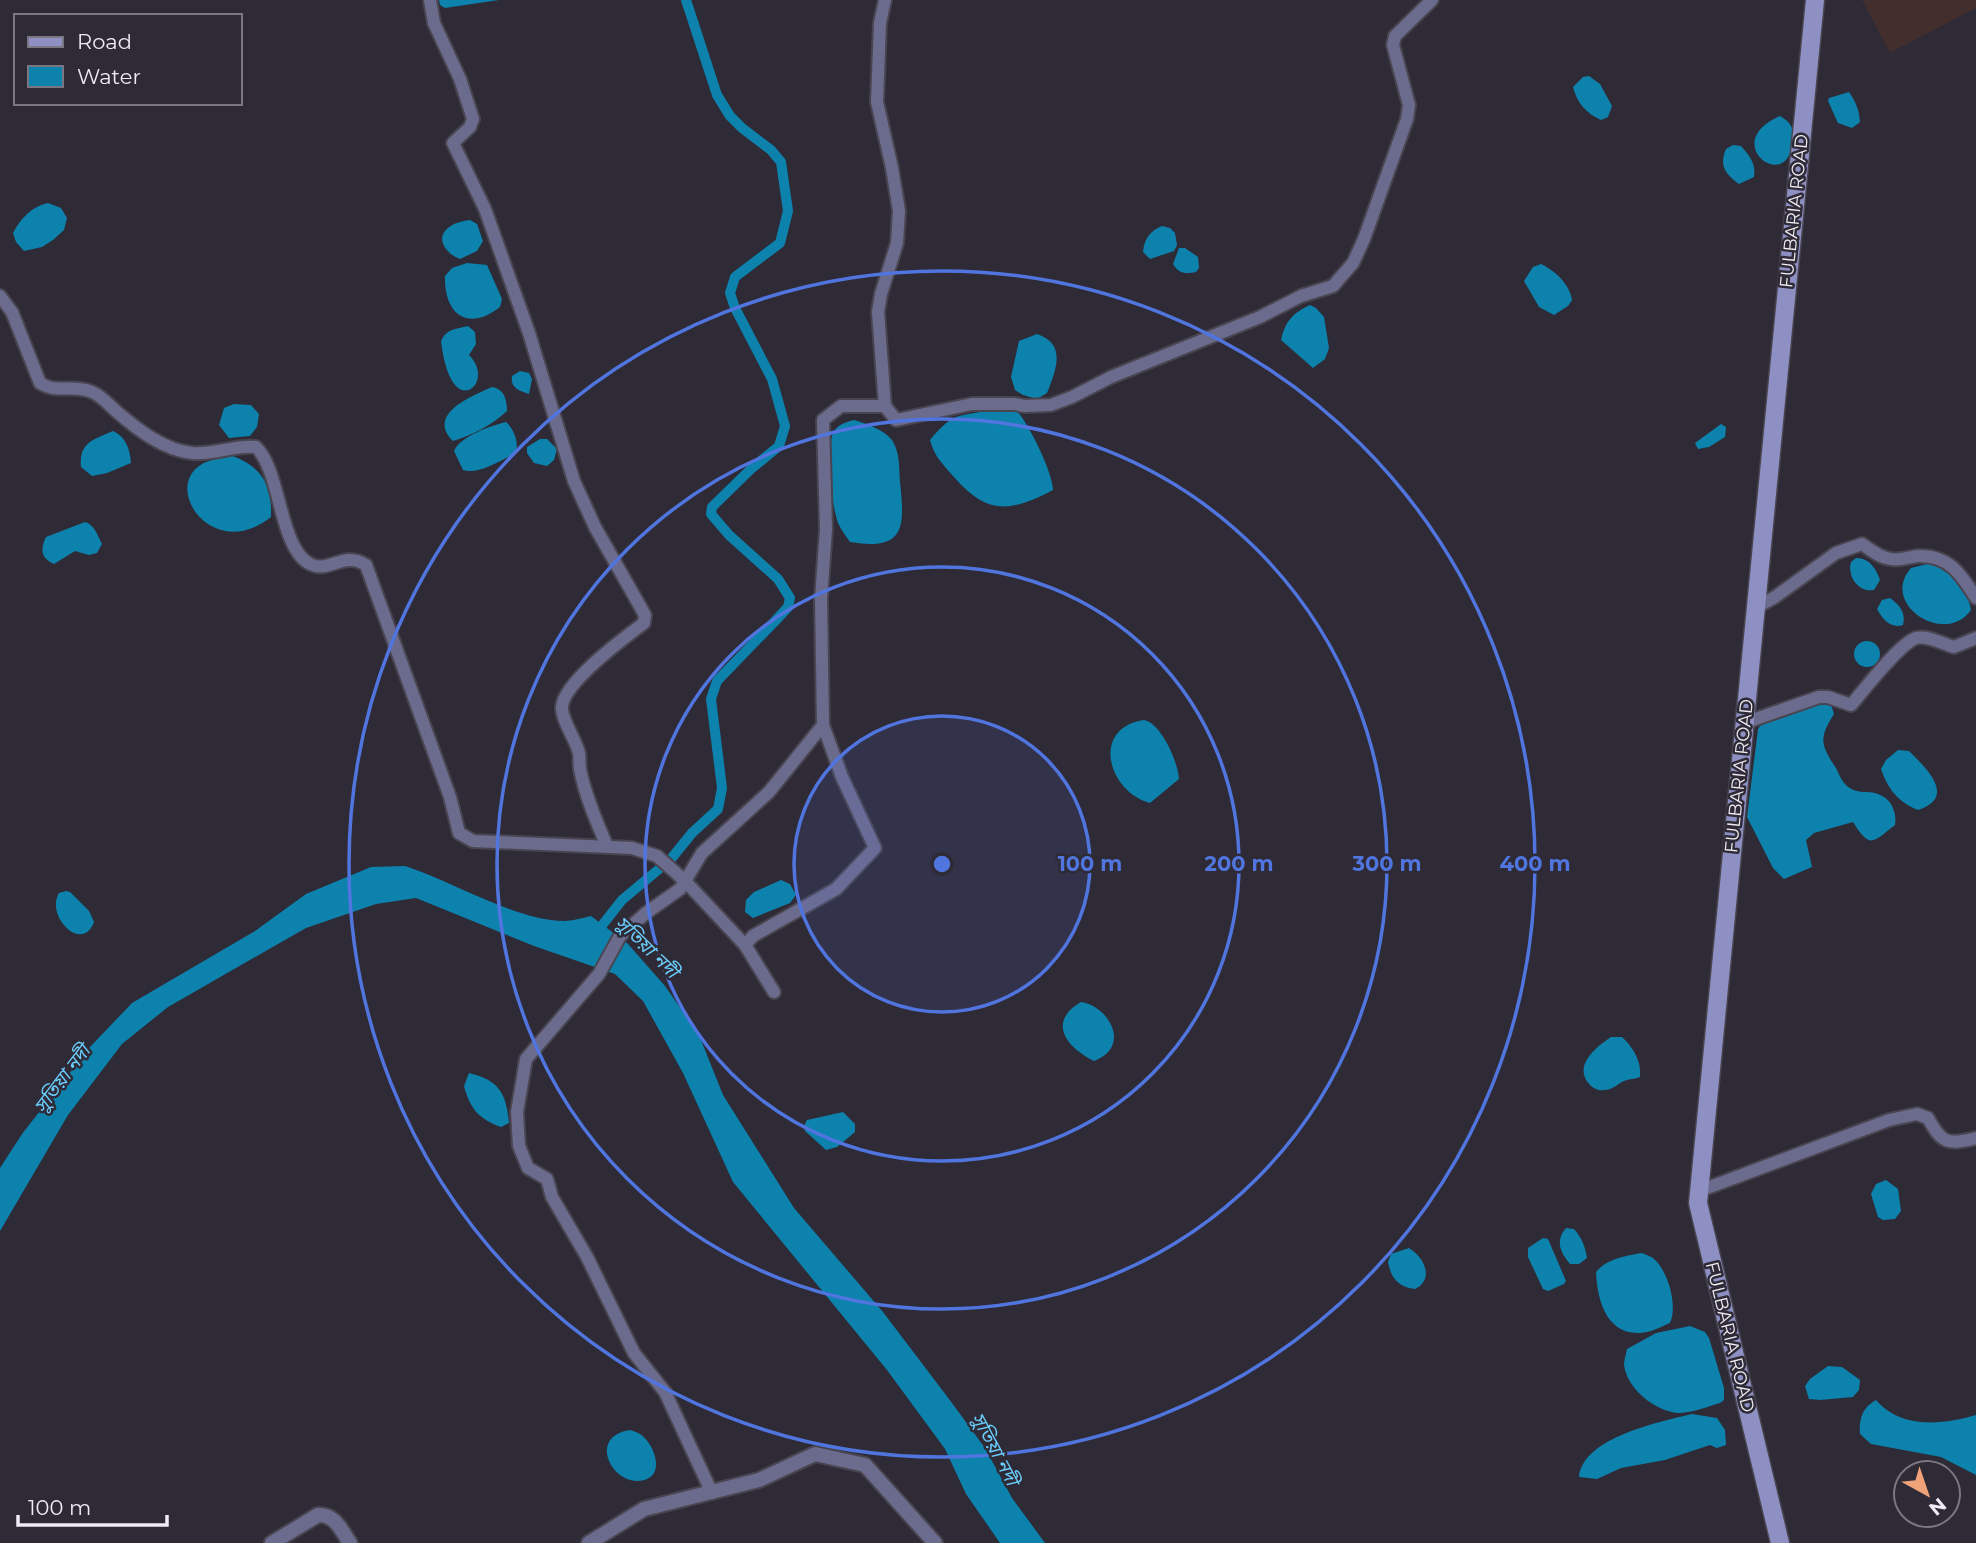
<svg xmlns="http://www.w3.org/2000/svg" width="1976" height="1543" font-family="Montserrat,'Noto Sans Bengali',sans-serif">
	<style>
		.industrial { fill: #422e2d }
		.water { fill: #0c82ad }
		.lines { fill: none; stroke-linecap: round; stroke-linejoin: round }
		.canal { stroke: #0c82ad; stroke-width: 10 }
		.minor-casing { stroke: #494550; stroke-width: 16 }
		.tertiary-casing { stroke: #494550; stroke-width: 18 }
		.secondary-casing { stroke: #494550; stroke-width: 21 }
		.minor { stroke: #6b6c8d; stroke-width: 12 }
		.tertiary { stroke: #6b6c8d; stroke-width: 14 }
		.secondary { stroke: #8e90c4; stroke-width: 18 }
		.ring { fill: none; stroke: #5175df; stroke-width: 3.5 }
		.labels { text-anchor: middle; dominant-baseline: central; stroke-width: 5; stroke-linejoin: round; paint-order: stroke }
		.street-label { font-size: 18px; fill: #eeebf3; stroke: #2e2a36 }
		.water-label { font-size: 19px; font-style: italic; fill: #6acdfc; stroke: #2e2a36 }
		.centre { fill: #5175df; stroke: #2e2a36; stroke-width: 3.5 }
		.ring-label { font-size: 21px; text-anchor: middle; font-weight: bold; fill: #5175df; stroke: #2e2a36; stroke-width: 5; stroke-linejoin: round; paint-order: stroke }
	</style>
	<rect width="100%" height="100%" fill="#2e2a36"/>
	<polygon class="industrial" points="1862,0 1976,0 1976,8 1890,53"/>
	<g class="water">
		<polygon points="439,0 499,0 445,8 440,5"/>
		<path d="M1589,76L1600,84L1612,106L1608,117L1601,120C1586,113 1577,103 1573,87L1583,77Z"/>
		<path d="M1849,92C1856,102 1859,110 1860,122L1852,128L1838,123L1828,101L1829,98Z"/>
		<path d="M1780,116C1793,124 1794,129 1792,143C1788,194 1718,143 1780,116Z"/>
		<path d="M1733,145L1741,146C1750,156 1756,164 1754,177L1739,184C1725,174 1719,165 1726,149Z"/>
		<path d="M48,203L61,208L67,218L64,230L53,240L42,247L24,251L16,242L13,233C21,218 31,207 48,203Z"/>
		<path d="M470,220L477,224L483,241L477,251L460,259C448,255 434,239 448,228C454,223 462,221 470,220Z"/>
		<path d="M1162,226L1170,228L1175,233L1177,245L1174,251L1150,259L1143,252C1144,239 1150,231 1162,226Z"/>
		<path d="M1179,248H1185L1198,257L1199,268L1196,272C1185,274 1179,274 1173,264Z"/>
		<path d="M467,263L487,265L502,299L500,307C468,332 444,315 445,276L452,268Z"/>
		<path d="M1541,264C1555,271 1569,283 1572,300L1568,306L1554,315L1539,307L1524,281L1533,267Z"/>
		<path d="M1310,305L1316,308L1324,317L1329,348L1325,359L1313,368L1281,340C1285,321 1293,313 1310,305Z"/>
		<path d="M468,326L475,332L476,344L469,355C490,376 470,402 455,385C446,374 443,355 441,342C445,329 456,329 468,326Z"/>
		<path d="M1037,334C1067,344 1056,370 1047,393L1037,399L1023,395L1015,390L1011,377L1019,341Z"/>
		<path d="M520,371L529,373L532,379L529,394C520,391 510,388 512,376Z"/>
		<path d="M492,387C504,389 507,399 507,411C492,425 473,435 453,441C426,414 472,396 492,387Z"/>
		<polygon points="234,404 251,405 259,414 257,427 250,436 229,438 219,425 224,408"/>
		<path d="M986,411H1017C1029,424 1053,473 1053,490C1009,513 987,515 953,476C942,463 934,456 930,440C951,415 955,416 986,411Z"/>
		<path d="M854,420C867,424 883,429 892,440C900,452 899,468 900,482C905,528 905,551 850,542C846,536 841,530 838,523C832,505 823,447 835,430C839,424 847,422 854,420Z"/>
		<path d="M506,422C514,429 520,444 515,454C500,460 479,475 463,470L454,451C461,436 490,426 506,422Z"/>
		<polygon points="1721,424 1726,427 1725,437 1709,447 1698,449 1695,443"/>
		<path d="M113,431C126,437 130,449 131,463L107,473L92,476L81,467C79,442 93,440 113,431Z"/>
		<polygon points="540,439 547,439 557,449 554,460 547,466 534,463 527,453 527,447"/>
		<path d="M233,456C263,468 272,485 271,517C213,563 161,488 202,464C211,459 223,458 233,456Z"/>
		<path d="M85,522C94,524 98,536 102,544L97,553L89,555L75,551L54,564C41,558 40,550 46,537Z"/>
		<path d="M1856,558C1870,558 1876,569 1880,580L1874,590C1858,593 1847,576 1851,562Z"/>
		<path d="M1931,563C1954,568 1967,589 1971,610C1945,647 1879,604 1911,568Z"/>
		<path d="M1890,598C1900,605 1906,613 1903,625C1891,629 1883,620 1877,609L1882,600Z"/>
		<circle cx="1867" cy="654" r="13"/>
		<path d="M1824,700L1831,704L1834,714C1819,738 1820,744 1836,768C1839,774 1842,782 1847,786C1858,795 1868,790 1878,794C1892,799 1897,813 1895,825C1872,843 1870,849 1853,822L1814,833L1806,840L1812,867L1784,879L1773,868L1747,817L1758,729L1762,723Z"/>
		<path d="M1144,720C1161,723 1178,762 1179,779L1150,803C1108,792 1090,728 1144,720Z"/>
		<path d="M1898,750L1909,751C1927,769 1957,797 1918,810C1898,802 1888,789 1881,769L1886,760Z"/>
		<path d="M405,866C452,881 517,921 564,921C572,921 582,918 591,916L628,944L665,986L699,1035L723,1095L794,1208L883,1312L949,1399L985,1448L1012,1498L1045,1543H1000L966,1494L945,1449L887,1370L733,1182L683,1073L643,1001L615,974L534,946L416,898L376,904L306,928L168,1007L122,1044L68,1115L0,1231V1168L22,1134L90,1047L132,1003L255,931L306,894L371,867Z"/>
		<polygon points="781,880 790,884 796,895 790,903 753,918 745,912 746,900 754,892"/>
		<path d="M66,891L70,892L89,911L94,922C82,954 45,916 59,893Z"/>
		<path d="M1081,1002C1109,1006 1132,1047 1094,1061C1066,1047 1047,1022 1081,1002Z"/>
		<path d="M1611,1037H1622C1633,1047 1642,1062 1640,1077C1635,1079 1629,1079 1624,1081C1617,1084 1613,1090 1604,1090C1599,1091 1594,1089 1590,1085C1572,1066 1596,1047 1611,1037Z"/>
		<path d="M469,1073C499,1080 506,1093 509,1123L501,1127C479,1119 470,1109 464,1086Z"/>
		<polygon points="843,1112 855,1124 855,1132 837,1147 826,1150 805,1131 804,1126 807,1120"/>
		<polygon points="1886,1180 1898,1189 1901,1211 1895,1219 1883,1220 1878,1217 1871,1194 1876,1184"/>
		<path d="M1566,1228L1574,1229C1582,1238 1585,1246 1587,1258L1579,1264H1570C1560,1252 1555,1241 1566,1228Z"/>
		<polygon points="1543,1238 1548,1239 1566,1281 1564,1284 1548,1291 1543,1289 1528,1257 1528,1248"/>
		<path d="M1409,1248C1424,1257 1435,1279 1415,1289C1398,1287 1391,1278 1388,1262L1391,1254Z"/>
		<path d="M1642,1253C1644,1254 1652,1257 1653,1258C1668,1270 1678,1306 1670,1323C1661,1327 1649,1333 1639,1333C1605,1334 1597,1297 1596,1272C1608,1258 1625,1256 1642,1253Z"/>
		<path d="M1690,1326L1705,1332L1709,1338L1724,1388V1400L1720,1403C1707,1407 1691,1413 1678,1413C1655,1411 1627,1389 1624,1365C1624,1360 1626,1354 1627,1349L1656,1333Z"/>
		<polygon points="1828,1366 1842,1367 1860,1380 1859,1390 1853,1397 1820,1400 1809,1399 1805,1386 1810,1379"/>
		<path d="M1876,1400C1901,1429 1942,1425 1976,1415V1475L1941,1457L1871,1444L1860,1434C1859,1419 1862,1408 1876,1400Z"/>
		<path d="M1692,1414L1717,1418L1725,1430L1726,1445L1717,1448L1710,1445L1665,1460L1621,1468L1597,1479L1579,1477C1583,1437 1660,1422 1692,1414Z"/>
		<path d="M630,1430C633,1431 637,1432 640,1434C653,1442 665,1472 647,1479C616,1492 584,1437 630,1430Z"/>
	</g>
	<g class="lines">
		<polyline class="canal" points="600,928 622,900 671,859 692,833 718,809 722,788 711,699 717,681 777,619 788,607 790,598 778,579 729,535 711,514 712,507 751,469 779,446 785,426 772,379 735,308 730,293 735,277 780,243 788,211 781,162 771,150 742,128 730,116 717,95 686,0"/>
		<g class="minor-casing">
			<g id="minor">
				<path d="M430,0L434,23L460,79L473,119L470,127L453,143L485,209L529,333L574,481L595,527L645,615L644,623C624,638 564,682 562,707C561,719 576,740 579,753C580,758 579,763 580,769C585,795 596,821 607,846"/>
				<polyline points="885,0 880,23 877,102 892,168 899,211 897,243 881,294 878,312 885,406 896,420 972,404 1014,404 1025,406 1051,405 1072,397 1111,377 1260,317 1301,296 1333,286 1353,263 1364,239 1407,119 1409,105 1393,45 1395,36 1432,0"/>
				<path d="M0,296L12,312L40,383C57,394 74,384 92,392C102,396 109,405 117,412C138,430 164,450 192,453C213,455 234,445 256,447C281,471 279,548 310,564C330,574 343,550 366,565L450,797L459,833L473,841L632,848L657,856L685,881L680,889L646,913L620,936L599,974L526,1059L517,1112L519,1146L528,1168L547,1179L552,1197L587,1257L634,1353L665,1392L712,1493"/>
				<path d="M1755,608L1775,597L1836,553L1862,544C1871,550 1880,558 1891,559C1899,561 1909,557 1918,556C1949,555 1961,574 1976,598"/>
				<path d="M1744,723L1819,697H1828L1851,705C1864,690 1899,644 1916,638C1927,635 1943,644 1954,647L1976,638"/>
				<polyline points="745,945 753,936 836,889 875,848 842,777 823,725 821,599 826,529 823,420 841,406 885,406"/>
				<polyline points="774,992 745,945 685,881 702,853 769,792 823,725"/>
				<path d="M1699,1191L1889,1120L1917,1114L1928,1118C1942,1144 1948,1145 1976,1138"/>
			</g>
		</g>
		<g class="tertiary-casing">
			<g id="tertiary">
				<path d="M272,1543L318,1515C335,1514 341,1530 350,1543"/>
				<polyline points="589,1543 644,1509 759,1480 815,1454 865,1465 935,1543"/>
			</g>
		</g>
		<g class="secondary-casing">
			<polyline id="secondary" points="1780,1543 1698,1203 1815,0"/>
		</g>
		<use href="#minor" class="minor"/>
		<use href="#tertiary" class="tertiary"/>
		<use href="#secondary" class="secondary"/>
	</g>
	<circle cx="942" cy="864" r="148" fill="#5175df" fill-opacity=".12"/>
	<g class="ring">
		<circle cx="942" cy="864" r="148"/>
		<circle cx="942" cy="864" r="297"/>
		<circle cx="942" cy="864" r="445"/>
		<circle cx="942" cy="864" r="593"/>
	</g>
	<g class="labels">
		<g class="street-label">
			<text transform="translate(1794 211) rotate(-84)">FULBARIA ROAD</text>
			<text transform="translate(1739 776) rotate(-84)">FULBARIA ROAD</text>
			<text transform="translate(1730 1337) rotate(76)">FULBARIA ROAD</text>
		</g>
		<g class="water-label">
			<text transform="translate(647 947) rotate(44)">সুতিয়া নদী</text>
			<text transform="translate(62 1079) rotate(-53)">সুতিয়া নদী</text>
			<text transform="translate(995 1449) rotate(62)">সুতিয়া নদী</text>
		</g>
	</g>
	<circle cx="942" cy="864" r="10" class="centre"/>
	<g class="ring-label">
		<text x="1090" y="871">100 m</text>
		<text x="1239" y="871">200 m</text>
		<text x="1387" y="871">300 m</text>
		<text x="1535" y="871">400 m</text>
	</g>
	<rect x="14" y="14" width="228" height="91" fill="#2e2a36" stroke="#7b7782" stroke-width="2"/>
	<rect x="28" y="37" width="35" height="10" fill="#8e90c4" stroke="#7b7782" stroke-width="2"/>
	<text x="77" y="49" font-size="21" fill="#eeebf3">Road</text>
	<rect x="28" y="66" width="35" height="21" fill="#0c82ad" stroke="#7b7782" stroke-width="2"/>
	<text x="77" y="84" font-size="21" fill="#eeebf3">Water</text>
	<g transform="translate(1927 1494) rotate(140)"><circle r="33" fill="#2e2a36" stroke="#7b7782" stroke-width="2"/>
	<path d="M0-5L12 26L0 18L-12 26Z" fill="#f0a279"/>
	<text y="-10" font-size="19" font-weight="bold" text-anchor="middle" fill="#eeebf3">N</text>
	</g>
	<path d="M18 1515v10h149v-10" fill="none" stroke="#eeebf3" stroke-width="3.5"/>
	<text x="28" y="1515" font-size="21" fill="#eeebf3" stroke="#2e2a36" stroke-width="5" paint-order="stroke">100 m</text>
</svg>
